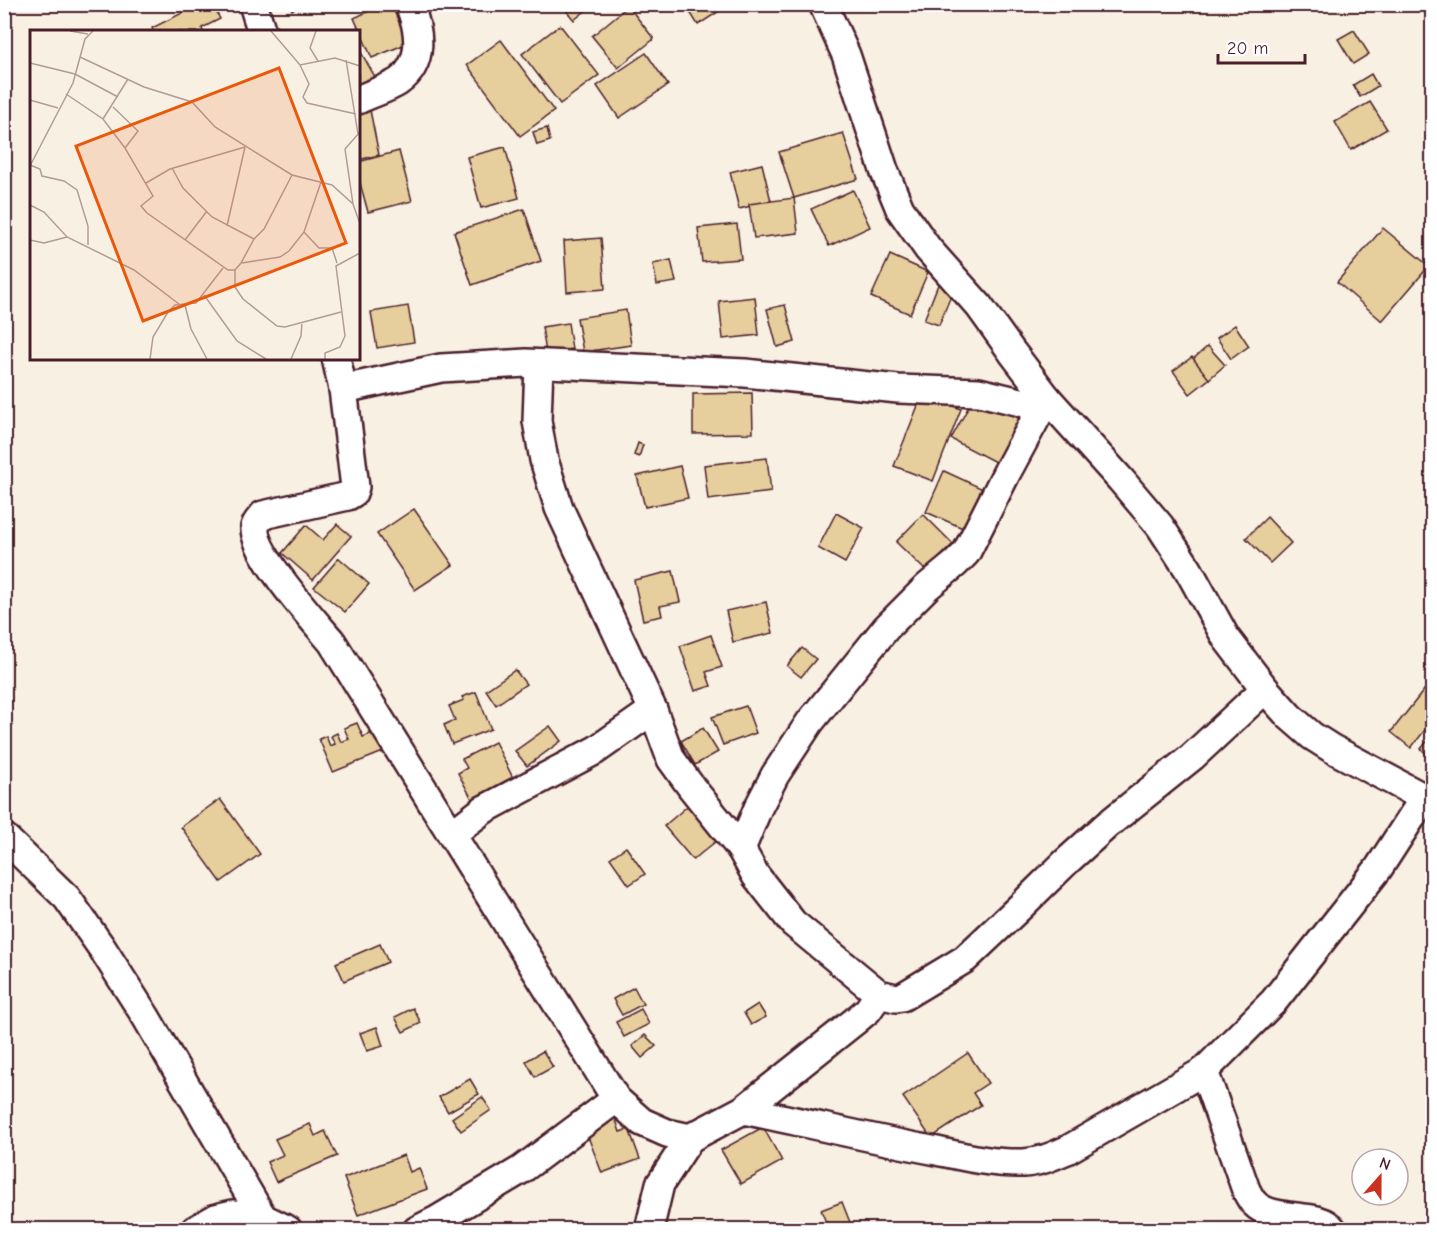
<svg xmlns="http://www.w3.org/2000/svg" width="1437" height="1234" font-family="'Comic Neue',sans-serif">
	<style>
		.building { fill: #e6ce9d; stroke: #4a1f2b; stroke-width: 1.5 }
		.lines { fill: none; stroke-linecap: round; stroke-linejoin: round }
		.street-casing { stroke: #4a1f2b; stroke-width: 32 }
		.street { stroke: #fff; stroke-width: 27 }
		.inset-road { fill: none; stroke: #b29c99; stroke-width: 1.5 }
		.view { fill: #e8590c; fill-opacity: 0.15; stroke: #e8590c; stroke-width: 3 }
		.inset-edge { fill: none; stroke: #4a1f2b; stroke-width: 3 }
	</style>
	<rect width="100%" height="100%" fill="#f8f0e2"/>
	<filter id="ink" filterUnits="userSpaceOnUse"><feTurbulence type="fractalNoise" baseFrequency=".0167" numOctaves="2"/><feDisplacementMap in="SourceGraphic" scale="12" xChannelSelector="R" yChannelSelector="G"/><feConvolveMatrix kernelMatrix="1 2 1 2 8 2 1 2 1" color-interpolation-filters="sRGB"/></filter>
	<g filter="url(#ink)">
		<g class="building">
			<polygon points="200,4 212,4 220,19 202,28 203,32 154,32 152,28"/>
			<polygon points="289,4 303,4 292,10"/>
			<polygon points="384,4 391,4 408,43 372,58 354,18"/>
			<polygon points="561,4 594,4 574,20"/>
			<polygon points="685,4 730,4 698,25"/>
			<polygon points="628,6 654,39 618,68 592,36"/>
			<polygon points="560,25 599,75 560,104 522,54"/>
			<polygon points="1354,30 1369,54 1353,64 1338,39"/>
			<polygon points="501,40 554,111 520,136 467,65"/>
			<polygon points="358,47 375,77 358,86"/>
			<polygon points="646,53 668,85 619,118 597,86"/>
			<polygon points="1371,74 1378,86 1360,97 1353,85"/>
			<polygon points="1370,102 1387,129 1351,150 1335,122"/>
			<polygon points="370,110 379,155 358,160 358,112"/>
			<polygon points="547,128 550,141 537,145 533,132"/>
			<polygon points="843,133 858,179 794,198 779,152"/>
			<polygon points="505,147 519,198 481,208 467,157"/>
			<polygon points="399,151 412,201 368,212 358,176 358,162"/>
			<polygon points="762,164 771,201 739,209 730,172"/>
			<polygon points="853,190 870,227 829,246 811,209"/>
			<polygon points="794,198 798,233 754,238 749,204"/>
			<polygon points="524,209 541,261 472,285 454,232"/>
			<polygon points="737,224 741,259 702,262 698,228"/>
			<polygon points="1383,228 1429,266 1382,321 1337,282"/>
			<polygon points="601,238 605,289 567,292 564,241"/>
			<polygon points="890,255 928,272 910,314 871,297"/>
			<polygon points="671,260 676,282 657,285 653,264"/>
			<polygon points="939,282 954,288 939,325 924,320"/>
			<polygon points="755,297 759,335 723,339 719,301"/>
			<polygon points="785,305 795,342 777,347 767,309"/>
			<polygon points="408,306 414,342 377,348 371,312"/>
			<polygon points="626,310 631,345 583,352 577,318"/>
			<polygon points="568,323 572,349 546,353 542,327"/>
			<polygon points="1235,325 1249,346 1231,359 1217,338"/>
			<polygon points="1208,346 1225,365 1209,379 1192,360"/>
			<polygon points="1192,357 1209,379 1190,394 1173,371"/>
			<polygon points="752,393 753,433 693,434 693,394"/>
			<polygon points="923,393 961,409 933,481 894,466"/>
			<polygon points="975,395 1020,419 997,463 951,439"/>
			<polygon points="638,443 643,445 639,457 634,455"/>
			<polygon points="767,458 771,492 708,500 704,465"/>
			<polygon points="680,466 688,498 645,507 637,476"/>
			<polygon points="944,471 983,489 965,529 926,512"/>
			<polygon points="414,509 453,565 415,590 377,534"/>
			<polygon points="836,513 864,528 845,563 818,548"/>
			<polygon points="923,514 953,544 926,571 896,542"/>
			<polygon points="1267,517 1291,543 1270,563 1246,538"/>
			<polygon points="337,524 351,536 313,580 282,553 306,525 323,540"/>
			<polygon points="339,558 369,584 345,612 314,587"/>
			<polygon points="673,571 680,602 660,606 662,616 643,620 634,580"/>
			<polygon points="766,602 773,633 733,642 726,611"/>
			<polygon points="711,635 722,667 706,672 711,686 695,691 680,646"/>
			<polygon points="802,648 816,659 801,677 787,666"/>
			<polygon points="515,670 526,684 496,705 486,690"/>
			<polygon points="1432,680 1432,721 1411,748 1391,732"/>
			<polygon points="476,692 491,729 452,744 444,725 455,720 449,706 464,700 462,697"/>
			<polygon points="746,706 756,733 723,745 712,717"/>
			<polygon points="357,723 363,737 375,732 383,752 333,772 319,739 326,736 330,746 335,744 331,736 337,733 341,742 349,739 344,728"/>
			<polygon points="550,726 561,741 527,766 515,751"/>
			<polygon points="703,728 718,752 695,765 681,741"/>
			<polygon points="1432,735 1432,759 1421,749"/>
			<polygon points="495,742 513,778 472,799 458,773 467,768 462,759"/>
			<polygon points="220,799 260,854 221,882 181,827"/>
			<polygon points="691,803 721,837 693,860 664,826"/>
			<polygon points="626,847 645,874 629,885 610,858"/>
			<polygon points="380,944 388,962 344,981 336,963"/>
			<polygon points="634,987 643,1004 622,1015 613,999"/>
			<polygon points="758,1004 766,1017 751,1025 744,1013"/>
			<polygon points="413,1008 421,1023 403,1032 395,1017"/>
			<polygon points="641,1009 649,1024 624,1037 616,1022"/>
			<polygon points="377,1027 383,1046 367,1051 360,1033"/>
			<polygon points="645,1035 656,1046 642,1058 632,1046"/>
			<polygon points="543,1051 553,1067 535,1077 526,1061"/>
			<polygon points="968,1053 988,1083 973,1093 981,1105 931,1138 903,1097"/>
			<polygon points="470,1079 479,1094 448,1112 439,1097"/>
			<polygon points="482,1097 491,1110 461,1131 452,1118"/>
			<polygon points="615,1117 620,1132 629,1129 640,1159 602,1173 585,1129"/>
			<polygon points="310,1124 315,1136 325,1131 337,1156 276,1182 267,1162 283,1155 275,1139"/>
			<polygon points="763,1127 782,1161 741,1184 721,1150"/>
			<polygon points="404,1155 410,1172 419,1168 427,1189 358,1215 344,1178"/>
			<polygon points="842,1202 853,1230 829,1230 821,1210"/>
		</g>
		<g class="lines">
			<g class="street-casing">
				<g id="street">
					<polyline points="253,4 262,32"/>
					<polyline points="823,4 846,55 884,170 900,209 928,249 979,306 1012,352 1047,398 1121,480 1160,526 1188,569 1226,638 1265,689 1289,716 1312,736 1331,748 1432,802"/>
					<path d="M358,100C370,94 387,89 398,82C425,63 420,31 409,4"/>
					<path d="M336,358L343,389L355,487L353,493L348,496L263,515C260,519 256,522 255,527C252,552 315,622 332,642L616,1099L642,1122L667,1133L690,1138L743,1110L855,1021L868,1010L879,994"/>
					<polyline points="539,364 537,421 544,460 559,508 653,710 671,759 692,788 741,849 756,876 793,923 879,994 896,998 902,997 965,959 1020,907 1066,862 1107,825 1192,757 1265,689"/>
					<polyline points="343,389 441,368 526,363 745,373 898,389 979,392 1041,407"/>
					<polyline points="452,834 483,810 596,750 653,710"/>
					<polyline points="4,837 67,898 102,948 146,1017 263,1218"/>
					<polyline points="741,849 758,808 775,775 810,722 886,628 927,587 955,564 966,553 1007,472 1047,398"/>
					<path d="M1204,1071L1246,1190C1248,1194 1251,1200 1254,1203C1274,1224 1319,1210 1333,1230"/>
					<path d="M743,1110C808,1123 872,1139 937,1151C965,1157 994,1164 1024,1163C1040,1162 1053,1156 1067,1150L1204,1071L1274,1001L1378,869L1424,798"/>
					<polyline points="195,1230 216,1218 233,1214 263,1218 288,1230"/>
					<polyline points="417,1230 437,1220 521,1170 616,1099"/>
					<polyline points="649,1230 660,1184 690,1138"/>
				</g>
			</g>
			<use href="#street" class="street"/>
		</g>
	</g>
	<g transform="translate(30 30)">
		<rect width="330" height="330" fill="#f8f0e2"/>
		<path class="inset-road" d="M40,1L58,4M241,1L270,35L305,28L330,36M286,1L280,18L288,31M50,27L114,57L162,72L185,97L262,145L302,155L323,174L330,194M316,30L328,104M0,33L45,44L88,67M270,35L279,54L273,67L277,73L326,84M36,64L73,89L95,118L123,166L111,176L117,183L198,240H205L211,233L224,209M0,70L28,78M83,77L108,101L95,118M73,89L98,49M0,135L10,139L12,146L34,151L47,160L58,196V215M0,136L43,53L55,9L63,1M142,138L153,158L182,187L224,209L234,199L262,145M116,153L140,139L215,117M323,174L315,119L330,102M0,175L14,182L37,207L104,240L149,274M197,196L215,117M274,202L289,218H302L307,233M0,210L14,213L37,207M155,210L177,181M212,233L250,227L259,221L274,202L291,152M205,240V257L213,269L247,296L255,297L311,282M174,265L207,311L236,329M155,275L161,299L177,329M120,329L123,307L138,282L145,275L166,273L193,238M261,329L271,306L272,292M295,329V323L310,317L315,306L306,236L330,223"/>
		<path class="view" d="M249,38L316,213L113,291L46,116Z"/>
		<rect width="330" height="330" class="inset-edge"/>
	</g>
	<rect width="1437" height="1234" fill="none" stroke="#fff" stroke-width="24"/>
	<rect x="12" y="12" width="1413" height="1210" fill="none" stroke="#4a1f2b" stroke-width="2" filter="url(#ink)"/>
	<g transform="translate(1380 1177) rotate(21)"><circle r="28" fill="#ffffff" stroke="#b7a5aa" stroke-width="1.5"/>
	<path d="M0-4.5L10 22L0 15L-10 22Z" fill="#c8321e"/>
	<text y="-9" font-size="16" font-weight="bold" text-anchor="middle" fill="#4a1f2b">N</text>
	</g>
	<path d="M1218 54v9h87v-9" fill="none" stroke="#4a1f2b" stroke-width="3"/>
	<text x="1227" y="54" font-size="18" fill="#4a1f2b" stroke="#ffffff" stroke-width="4.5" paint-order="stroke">20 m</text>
</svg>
